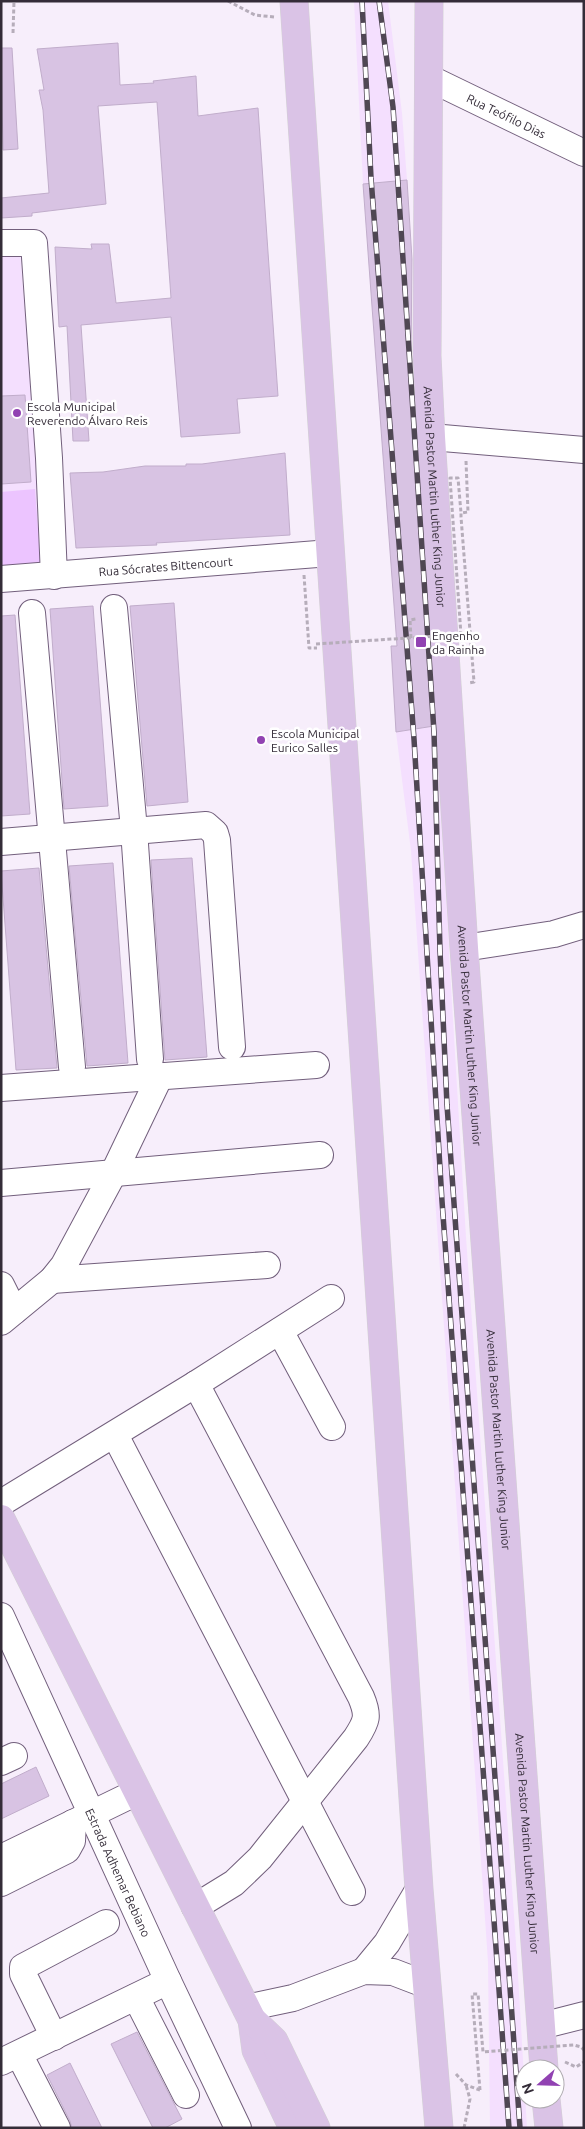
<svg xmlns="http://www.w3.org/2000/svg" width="585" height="2129" font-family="Ubuntu,sans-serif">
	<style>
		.built { fill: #f4dffe }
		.green { fill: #ecc4ff }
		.building { fill: #d8c3e3; stroke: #c1adcb }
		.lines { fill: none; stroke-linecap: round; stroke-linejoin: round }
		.minor-casing { stroke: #725f7c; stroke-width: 28 }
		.major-casing { stroke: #d2d1d3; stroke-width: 29 }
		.path { stroke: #b6adba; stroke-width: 3; stroke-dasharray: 4 2.5; stroke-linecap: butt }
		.minor { stroke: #fff; stroke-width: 26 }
		.major { stroke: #dac3e6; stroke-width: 28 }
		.rail-casing { stroke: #4f4753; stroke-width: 5.5 }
		.rail { stroke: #fff; stroke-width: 4; stroke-dasharray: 11; stroke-linecap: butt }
		.path-bridge { stroke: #b6adba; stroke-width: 3; stroke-dasharray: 4 2.5; stroke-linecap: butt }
		.poi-dot { fill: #9142b2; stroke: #fff; stroke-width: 2 }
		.labels { text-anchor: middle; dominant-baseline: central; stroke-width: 5; stroke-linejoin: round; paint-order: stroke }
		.street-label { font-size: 12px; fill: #342c38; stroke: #fff }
		.poi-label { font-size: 12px; fill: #342c38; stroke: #fff; text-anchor: start }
	</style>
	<rect width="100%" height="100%" fill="#f7eefb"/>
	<g class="built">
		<polygon points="354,1 388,1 402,113 407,180 363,184"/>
		<polygon points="20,252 46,572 1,576 1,254"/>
		<polygon points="439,725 447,844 449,953 466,1237 517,1958 527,2128 490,2128 488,1962 411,851 396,732"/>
	</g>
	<polygon class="green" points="35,489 41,569 1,572 1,492"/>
	<g class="building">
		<polygon points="118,43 120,85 154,83 153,81 196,76 198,116 258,108 278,396 237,399 240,433 181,437 171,317 81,325 89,441 73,441 67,326 59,327 55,247 92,249 91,244 109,244 116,303 171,298 157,102 98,106 106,204 32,213 32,216 1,218 1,198 49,193 43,110 39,90 44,90 37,49"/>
		<polygon points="1,48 12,48 18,149 3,150"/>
		<polygon points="407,180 412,259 411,357 415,438 434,726 396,732 391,646 397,646 363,184"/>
		<polygon points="25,395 31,482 1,484 1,396"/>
		<polygon points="285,453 290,535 156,543 157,545 76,548 70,473 103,472 145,466 186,466 186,464 202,464"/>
		<polygon points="174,603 188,802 147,806 130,606"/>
		<polygon points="93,606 108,806 64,809 50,609"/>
		<polygon points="15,615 30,814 1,816 1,616"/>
		<polygon points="192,858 207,1057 165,1060 151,860"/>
		<polygon points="113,863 128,1063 87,1066 69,866"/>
		<polygon points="39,868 57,1068 16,1070 1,871"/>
		<polygon points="36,1767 49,1796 1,1819 1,1784"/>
		<polygon points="137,2032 182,2119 165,2128 153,2128 111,2044"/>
		<polygon points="70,2063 102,2128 72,2128 70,2121 47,2075"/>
	</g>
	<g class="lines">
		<g class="minor-casing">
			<g id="minor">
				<path id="s1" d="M429,78L584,153"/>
				<polyline points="1,243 34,243 49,458 54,576"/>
				<polyline points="431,437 584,450"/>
				<path id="s2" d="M1,579L330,553"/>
				<polyline points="114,608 134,830 150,1059"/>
				<polyline points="32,613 72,1067"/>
				<polyline points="1,842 206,825 215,833 217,840 232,1047"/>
				<polyline points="464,948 554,934 584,925"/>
				<polyline points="1,1088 316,1065"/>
				<polyline points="1,1183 320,1155"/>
				<polyline points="52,1280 267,1265"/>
				<polyline points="1,1285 14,1311"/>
				<polyline points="1,1322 52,1280 64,1265 114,1172 160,1076"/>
				<polyline points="280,1331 332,1427"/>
				<polyline points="115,1435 352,1892"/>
				<polyline points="1,1503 196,1384 331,1298"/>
				<path id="s3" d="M1,1616L168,1981L238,2128"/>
				<polyline points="1,1762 14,1756"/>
				<polyline points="1,1858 137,1792"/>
				<polyline points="1,1883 67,1850 72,1841 73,1823"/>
				<path d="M195,1907L234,1883L260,1858L356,1738C367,1721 369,1716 361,1697L196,1384"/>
				<polyline points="364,1971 387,1943 419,1889"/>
				<polyline points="136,1997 186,2095"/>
				<polyline points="246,2008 293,1998 364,1971 393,1972 427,1985"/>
				<polyline points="541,2026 584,2015"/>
				<polyline points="54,2037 23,1974 23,1967 106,1923"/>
				<polyline points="19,2054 57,2128"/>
				<polyline points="1,2062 168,1981"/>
			</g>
		</g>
		<g class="major-casing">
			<g id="major">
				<polyline points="294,1 419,1889 439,2128"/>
				<path id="s4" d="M429,1L427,356L431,437L464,948L544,2069"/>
				<polyline points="1,1519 252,2020 256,2050 293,2128"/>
				<polyline points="252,2020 274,2041 316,2128"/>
				<polyline points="546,2099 549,2128"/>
			</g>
		</g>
		<g class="path">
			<polyline points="228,1 255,15 274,17"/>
			<polyline points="13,33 14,1"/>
			<polyline points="466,461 468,512 461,513 461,517 474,682 469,683"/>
			<polyline points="304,575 309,648 317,648"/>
			<polyline points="411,638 410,620 416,619"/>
			<polyline points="565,2062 576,2067 584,2062"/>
			<polyline points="456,2074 466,2085 480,2090"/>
			<polyline points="464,2128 470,2099 466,2085"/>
		</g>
		<use href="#minor" class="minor"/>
		<use href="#major" class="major"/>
		<g class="rail-casing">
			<g id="rail">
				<polyline points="362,1 371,178 414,739 442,1201 509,2128"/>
				<polyline points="379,1 393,107 434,732 440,951 447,1105 520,2128"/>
			</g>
		</g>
		<use href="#rail" class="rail"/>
		<g class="path-bridge">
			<polyline points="461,635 450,478 458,478 461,513"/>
			<polyline points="316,644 454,635"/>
			<polyline points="480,2090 472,1994 478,1994 483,2052 574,2045 581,2047 584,2050"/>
		</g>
	</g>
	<g class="poi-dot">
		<circle cx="17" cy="413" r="5"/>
		<rect x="415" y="636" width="12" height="12" rx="2.5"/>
		<circle cx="261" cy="740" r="5"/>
	</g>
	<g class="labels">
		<g class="street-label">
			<text stroke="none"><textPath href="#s1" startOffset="86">Rua Teófilo Dias</textPath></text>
			<text stroke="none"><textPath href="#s4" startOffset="496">Avenida Pastor Martin Luther King Junior</textPath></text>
			<text stroke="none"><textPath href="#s2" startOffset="165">Rua Sócrates Bittencourt</textPath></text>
			<text stroke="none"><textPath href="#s4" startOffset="1036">Avenida Pastor Martin Luther King Junior</textPath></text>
			<text stroke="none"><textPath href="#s4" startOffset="1441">Avenida Pastor Martin Luther King Junior</textPath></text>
			<text stroke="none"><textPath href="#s4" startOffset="1846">Avenida Pastor Martin Luther King Junior</textPath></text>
			<text stroke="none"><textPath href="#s3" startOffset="282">Estrada Adhemar Bebiano</textPath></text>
		</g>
		<g class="poi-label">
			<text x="27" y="406">Escola Municipal<tspan x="27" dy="14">Reverendo Álvaro Reis</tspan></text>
			<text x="432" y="635">Engenho<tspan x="432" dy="14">da Rainha</tspan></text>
			<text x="271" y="733">Escola Municipal<tspan x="271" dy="14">Eurico Salles</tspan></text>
		</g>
	</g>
	<rect width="585" height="2129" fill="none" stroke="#342c38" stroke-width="5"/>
	<g transform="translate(540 2084) rotate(250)"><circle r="24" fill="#ffffff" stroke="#aeabaf"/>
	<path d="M0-4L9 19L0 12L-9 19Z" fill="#9142b2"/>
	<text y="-8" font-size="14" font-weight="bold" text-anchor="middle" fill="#342c38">N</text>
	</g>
</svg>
